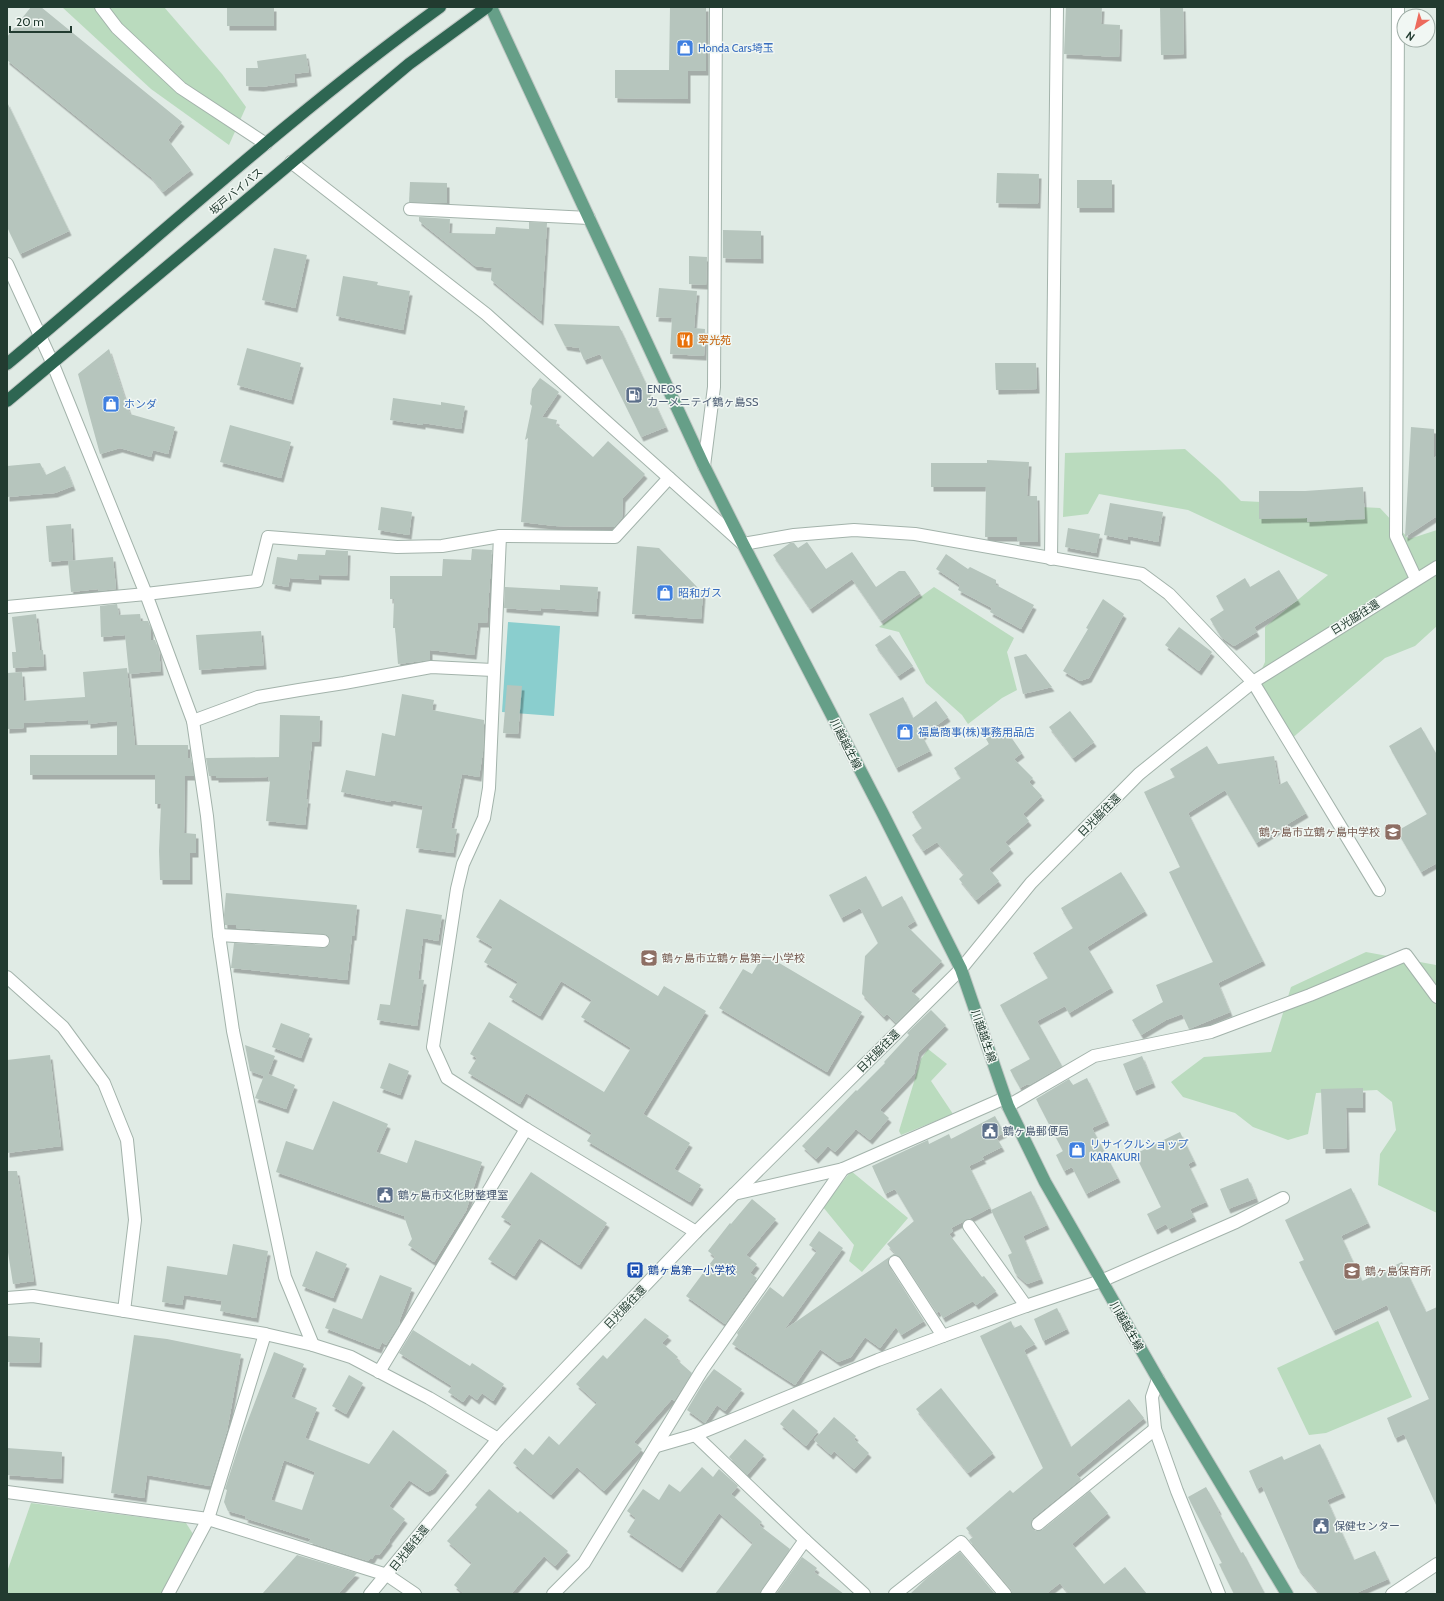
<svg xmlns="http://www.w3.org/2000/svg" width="1444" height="1601" font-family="Cabin,'Noto Sans JP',sans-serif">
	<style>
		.green { fill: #badbbe }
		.water { fill: #8acece }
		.building { fill: #b6c5bd; fill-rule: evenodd; filter: url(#shadow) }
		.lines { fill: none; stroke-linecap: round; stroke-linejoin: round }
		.minor-casing { stroke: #a3b3ab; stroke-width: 14 }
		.major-casing { stroke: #c1c8c5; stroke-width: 14 }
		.highway-casing { stroke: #c1c8c5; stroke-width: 14 }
		.minor { stroke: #fff; stroke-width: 12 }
		.major { stroke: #669f88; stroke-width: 12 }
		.highway { stroke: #2e6652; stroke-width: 12 }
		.labels { text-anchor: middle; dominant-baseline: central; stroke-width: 3; stroke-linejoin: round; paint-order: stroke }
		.shop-label { font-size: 11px; fill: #366cbe; stroke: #f1f7f3; text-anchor: start }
		.street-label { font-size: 11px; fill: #223b30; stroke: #f1f7f3 }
		.food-label { font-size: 11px; fill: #c56008; stroke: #f1f7f3; text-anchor: start }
		.service-label { font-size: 11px; fill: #4e5e75; stroke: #f1f7f3; text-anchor: start }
		.education-label { font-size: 11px; fill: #785e54; stroke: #f1f7f3; text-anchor: start }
		.transit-label { font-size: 11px; fill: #164399; stroke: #f1f7f3; text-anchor: start }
	</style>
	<defs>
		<filter id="shadow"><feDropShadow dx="2.5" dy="4.5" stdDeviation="0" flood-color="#0004"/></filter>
	</defs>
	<rect width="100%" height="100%" fill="#e0ebe5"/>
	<g class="green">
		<polygon points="62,7 164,7 222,74 246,107 229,145 151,89"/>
		<polygon points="1185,449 1219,479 1241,501 1380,508 1409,539 1437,530 1437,626 1415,646 1385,658 1290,740 1252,690 1265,662 1265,627 1328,575 1188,510 1099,494 1088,514 1063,517 1065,453"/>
		<polygon points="934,587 1014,638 1007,652 1017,690 1002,698 968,724 962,715 926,683 899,632 879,627"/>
		<polygon points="1366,952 1436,965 1437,967 1437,1213 1378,1185 1380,1154 1396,1130 1392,1102 1377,1090 1316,1093 1308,1134 1288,1140 1253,1127 1235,1113 1183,1097 1171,1082 1204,1057 1271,1052 1291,987"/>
		<polygon points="928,1049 947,1064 931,1081 953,1114 901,1135 899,1131 921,1059"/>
		<polygon points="851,1171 908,1218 862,1272 849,1261 854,1245 823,1207"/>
		<polygon points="1378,1321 1412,1397 1326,1433 1309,1435 1277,1368"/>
		<polygon points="31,1503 186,1523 193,1534 161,1594 7,1594 7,1572"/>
	</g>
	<polygon class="water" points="508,622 560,626 554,716 502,712"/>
	<g class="building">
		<polygon points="31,7 41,7 182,122 168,140 191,170 163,192 151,177 7,60 7,37"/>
		<rect x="227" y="7" width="47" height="19"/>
		<polygon points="670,7 706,7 706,71 688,71 688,99 615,98 615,70 669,70"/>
		<polygon points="1066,7 1102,7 1101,24 1120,25 1119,57 1064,54"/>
		<polygon points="1160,7 1183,7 1184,54 1161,55"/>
		<polygon points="306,54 309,72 294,74 295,82 261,87 246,86 246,68 258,68 257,61"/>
		<polygon points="7,102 69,231 20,254 7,227"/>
		<polygon points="997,173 1039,174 1038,204 996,203"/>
		<rect x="1077" y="180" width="35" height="28"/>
		<polygon points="410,182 447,183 447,203 409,202"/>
		<polygon points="419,217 450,219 449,233 495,234 496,227 529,229 529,222 547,223 541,321 491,280 492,268 475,266 419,221"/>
		<polygon points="723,230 761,231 761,259 723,258"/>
		<polygon points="274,248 307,255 295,308 262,300"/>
		<polygon points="689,256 707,257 706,285 689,284"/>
		<polygon points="343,276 378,282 377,285 410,291 403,330 336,316"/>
		<polygon points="659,288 697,291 694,328 705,329 704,356 670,354 672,318 656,317"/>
		<polygon points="554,324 619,326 666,427 641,437 600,354 584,360 579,348 565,346"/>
		<polygon points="247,348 301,363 291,400 237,385"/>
		<polygon points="109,349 130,414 175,427 168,454 153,450 151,457 120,448 100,454 78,374"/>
		<polygon points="995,363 1036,363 1037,389 996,390"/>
		<polygon points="540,378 559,392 542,417 557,420 556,424 593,457 608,441 645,474 623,498 622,518 614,527 555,526 521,522 528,438 525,440 532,406 530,404 532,389"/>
		<polygon points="393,398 441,405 441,402 465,406 461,429 423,423 423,425 390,420"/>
		<polygon points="230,425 291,442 281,478 220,462"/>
		<polygon points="1411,427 1434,429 1434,458 1437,456 1437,516 1405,537"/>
		<polygon points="987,460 1029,462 1027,496 1037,496 1038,542 1017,541 1017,537 985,537 986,487 931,487 931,463 987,463"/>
		<polygon points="40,463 46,475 65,466 73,486 55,493 7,497 7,466"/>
		<polygon points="1363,487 1365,519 1307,522 1307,518 1259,519 1259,491 1305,491"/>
		<polygon points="1110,503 1163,512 1158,542 1128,536 1128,540 1104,535"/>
		<polygon points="381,507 412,512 409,535 378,530"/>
		<polygon points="71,524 73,560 49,562 46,526"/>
		<polygon points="1068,528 1100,534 1096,553 1065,547"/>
		<polygon points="807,542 826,569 852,552 876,587 899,571 905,571 920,593 881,621 852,579 810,609 773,555 790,543 794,543 798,548"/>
		<polygon points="637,546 659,548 703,593 701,619 632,614"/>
		<polygon points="472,549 492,550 487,623 478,623 474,655 430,650 430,660 398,664 395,628 393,628 394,599 390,599 390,576 442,576 443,559 471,560"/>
		<polygon points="326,550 348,551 347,576 319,575 319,580 290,578 288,587 272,584 277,557 297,560 298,554 325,555"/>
		<polygon points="946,554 968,569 970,567 996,580 996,585 1034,605 1021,629 990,612 992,608 958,590 960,585 936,569"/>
		<polygon points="113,557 116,589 99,591 98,589 71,592 68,561"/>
		<polygon points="1279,570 1298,600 1254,627 1257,632 1234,646 1221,637 1210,619 1224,610 1216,596 1245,578 1250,587"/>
		<polygon points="560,585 598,587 596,612 541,608 540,611 504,608 505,587 560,590"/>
		<polygon points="1103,599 1124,614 1089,678 1080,681 1063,671 1088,629 1086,628"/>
		<polygon points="117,604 119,615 140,614 141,621 148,621 151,628 151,640 155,640 159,651 161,671 129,674 125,635 101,637 100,606"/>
		<polygon points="36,614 40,650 43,650 44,666 13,668 12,652 16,652 12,617"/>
		<polygon points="1179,627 1212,652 1199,671 1165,645"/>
		<polygon points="261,631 264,665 199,670 196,635"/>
		<polygon points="890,635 913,666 898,676 875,645"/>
		<polygon points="1026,654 1052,687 1023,694 1014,657"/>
		<polygon points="127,668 135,745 188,745 188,758 191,758 194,776 185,776 184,833 196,834 196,853 190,853 190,880 160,880 159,851 161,804 155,804 155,775 30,775 30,755 117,755 117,721 88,724 88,720 24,723 24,728 7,729 7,673 22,672 24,701 85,697 83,672"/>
		<polygon points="507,685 522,686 518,734 503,733"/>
		<polygon points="402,694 434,700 432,710 484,720 483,752 479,777 462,774 451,828 457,829 453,853 416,848 423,806 391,800 390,802 341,792 346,770 375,776 382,733 395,736"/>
		<polygon points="903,697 913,718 936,701 948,717 922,736 930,751 896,768 869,714"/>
		<polygon points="1070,711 1094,742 1073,758 1049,727"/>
		<polygon points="280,715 320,716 319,742 312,742 306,799 308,799 305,825 266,821 270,781 268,781 269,777 216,778 216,776 209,776 206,758 279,757"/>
		<polygon points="1004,727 1022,753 1014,759 1033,778 1029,782 1042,796 1023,814 1029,821 1005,842 1011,849 989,869 999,881 976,900 959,879 964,874 937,842 923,851 912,835 922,828 912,812 961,778 954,768 989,744 986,739"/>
		<polygon points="1421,727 1437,755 1437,863 1421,872 1397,831 1427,814 1389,746"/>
		<polygon points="1207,746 1218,764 1274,756 1279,785 1287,781 1306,813 1256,843 1225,790 1188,813 1263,961 1218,983 1230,1012 1189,1029 1182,1014 1166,1020 1141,1035 1132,1020 1163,1002 1156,985 1213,962 1169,872 1180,867 1144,792 1175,777 1170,769"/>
		<polygon points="1121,872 1145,911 1087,947 1111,988 1069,1013 1065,1006 1037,1021 1062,1066 1029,1085 1028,1084 1020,1088 1010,1070 1030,1059 1000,1005 1048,978 1033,953 1073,928 1061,908"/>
		<polygon points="866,876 882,907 902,896 915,921 907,926 942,961 911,991 920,999 896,1023 887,1014 884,1017 862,994 865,956 878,943 860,908 841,918 829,895"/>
		<polygon points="226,893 357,905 354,936 352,936 347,980 231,968 234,943 323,948 329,945 330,941 327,935 323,934 236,928 236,925 225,925 224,915"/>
		<polygon points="500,899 658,996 664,986 706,1011 643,1114 690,1143 674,1169 701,1185 690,1202 587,1141 592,1133 526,1093 520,1104 468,1073 477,1058 470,1054 489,1022 604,1092 631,1048 581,1017 592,1000 561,981 540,1016 509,997 518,982 484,962 493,947 476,937"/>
		<polygon points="406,909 442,915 438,941 423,938 418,979 424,980 417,1026 377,1020 380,1004 390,1005"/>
		<polygon points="764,954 862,1012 827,1072 719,1008 743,969 752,974"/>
		<polygon points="931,1010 946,1025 919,1052 914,1074 880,1110 889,1118 870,1140 856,1129 835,1152 828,1146 816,1159 802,1146 856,1090 857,1091 885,1063 884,1062 909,1035 907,1033"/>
		<polygon points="281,1023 310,1034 301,1058 272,1047"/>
		<polygon points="245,1045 275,1056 268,1074 295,1085 286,1109 255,1098 264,1076 250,1071"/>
		<polygon points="50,1055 61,1146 7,1153 7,1060"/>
		<polygon points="1142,1056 1153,1083 1134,1091 1123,1064"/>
		<polygon points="389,1063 409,1071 400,1095 380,1088"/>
		<polygon points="1087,1078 1107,1121 1092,1128 1118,1178 1086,1194 1072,1167 1064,1171 1056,1155 1063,1151 1036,1099 1069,1079 1073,1085"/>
		<polygon points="1363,1088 1363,1108 1346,1108 1347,1148 1323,1149 1321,1089"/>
		<polygon points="333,1101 388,1124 376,1152 407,1163 415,1140 482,1162 466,1211 434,1262 408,1245 412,1239 404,1216 276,1172 286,1141 313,1150"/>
		<polygon points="995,1116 1004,1133 996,1137 1002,1147 982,1157 984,1159 969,1166 990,1208 951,1228 953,1231 949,1234 982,1277 984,1276 996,1291 976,1305 973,1301 943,1318 939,1311 937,1313 901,1258 894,1255 889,1258 889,1266 924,1321 901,1335 896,1327 880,1348 865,1337 851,1357 838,1362 820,1349 795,1385 732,1344 738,1335 737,1333 770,1287 783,1297 817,1251 809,1245 819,1231 843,1248 784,1330 895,1253 887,1244 914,1221 895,1189 885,1194 872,1166 928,1140 929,1144 949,1134 951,1139"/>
		<polygon points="1180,1132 1194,1161 1188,1164 1206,1202 1190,1209 1194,1217 1169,1229 1166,1224 1155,1230 1147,1214 1161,1207 1135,1154"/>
		<polygon points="7,1171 17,1171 34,1281 13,1284 7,1246"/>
		<polygon points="531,1172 607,1223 579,1265 539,1238 514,1276 488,1259 512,1224 501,1217"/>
		<polygon points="1248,1178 1256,1198 1228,1209 1220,1189"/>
		<polygon points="1351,1188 1368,1223 1341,1236 1362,1281 1402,1262 1426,1312 1437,1307 1437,1507 1404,1434 1395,1438 1387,1418 1429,1399 1387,1305 1333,1331 1299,1262 1304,1260 1285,1220"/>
		<polygon points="1031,1191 1047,1225 1023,1236 1041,1279 1027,1284 1015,1273 1008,1255 1012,1253 991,1210"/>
		<polygon points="752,1199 776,1219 746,1255 757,1264 750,1273 757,1278 725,1324 686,1296 715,1257 708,1251 730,1223 731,1224"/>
		<polygon points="233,1244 268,1251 256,1318 220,1311 222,1301 184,1295 182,1305 162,1302 167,1266 227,1275"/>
		<polygon points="316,1251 347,1264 333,1298 302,1286"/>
		<polygon points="380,1275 412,1288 399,1322 400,1323 386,1345 382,1342 379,1349 325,1328 333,1308 362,1319"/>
		<polygon points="1057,1308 1067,1329 1043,1341 1034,1319"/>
		<polygon points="645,1318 669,1336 662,1343 678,1357 676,1359 692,1373 674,1401 672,1399 634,1442 642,1449 604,1491 577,1467 551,1495 513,1463 525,1448 533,1455 549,1436 559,1445 597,1403 576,1384 603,1355 607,1359"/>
		<polygon points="1011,1321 1014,1328 1021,1325 1035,1344 1024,1350 1071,1447 1129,1399 1144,1418 1076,1474 1081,1479 1033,1518 1031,1525 1035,1531 1042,1530 1090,1491 1108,1513 1072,1544 1104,1584 1125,1567 1147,1594 1069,1594 1060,1583 1046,1594 1012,1594 1011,1589 969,1540 973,1537 966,1528 1010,1490 1013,1493 1043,1468 980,1336"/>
		<polygon points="413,1330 470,1366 472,1363 504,1384 493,1401 482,1393 477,1400 469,1394 463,1402 448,1392 452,1386 399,1353"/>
		<polygon points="134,1335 167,1339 241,1354 227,1431 210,1486 147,1475 144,1498 111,1493"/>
		<polygon points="7,1336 40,1338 39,1363 7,1362"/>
		<path d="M274,1352L304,1364L291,1397L317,1408L305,1438L369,1464L393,1430L447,1471L433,1489L427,1492L409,1480L389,1506L405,1519L389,1540L390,1541L379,1555L375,1554L372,1559H370L368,1561L308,1542L311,1539L245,1518L246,1516L228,1511L224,1502L227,1490L225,1489L242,1436ZM284,1460L315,1472L302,1510L271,1500Z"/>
		<polygon points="714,1369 742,1389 725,1411 717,1405 705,1423 687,1410 703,1383"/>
		<polygon points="349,1375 363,1383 346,1414 332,1406"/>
		<polygon points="941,1388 993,1453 968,1473 916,1409"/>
		<polygon points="793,1409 818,1431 806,1446 780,1424"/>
		<polygon points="834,1417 856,1436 854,1439 869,1453 854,1469 834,1451 831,1455 814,1440"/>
		<polygon points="745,1439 764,1455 747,1475 729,1457"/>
		<polygon points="1320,1444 1343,1493 1327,1500 1354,1560 1375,1551 1388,1579 1354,1594 1320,1594 1298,1568 1262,1486 1257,1489 1249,1471 1282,1456 1284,1460"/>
		<polygon points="7,1448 62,1452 61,1479 7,1475"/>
		<polygon points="702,1467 713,1477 719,1469 738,1486 731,1494 762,1522 759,1525 790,1549 761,1590 760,1594 715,1594 753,1543 719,1513 680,1568 627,1532 636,1518 627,1511 643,1489 659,1500 669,1484 680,1492"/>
		<polygon points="1206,1487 1219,1510 1218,1511 1241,1553 1243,1552 1265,1594 1234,1594 1219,1564 1222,1563 1188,1497"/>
		<polygon points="489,1489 518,1513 520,1511 568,1551 555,1566 544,1556 511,1594 464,1594 454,1585 472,1563 447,1541 477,1507 475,1505"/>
		<polygon points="960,1552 995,1594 910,1594 927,1578"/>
		<polygon points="297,1555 357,1573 338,1594 262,1594"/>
		<polygon points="802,1557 817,1568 814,1572 844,1594 776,1594"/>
	</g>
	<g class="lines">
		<g class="minor-casing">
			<g id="minor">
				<polyline points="101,7 117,28 181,88 266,144"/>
				<polyline points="1398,7 1396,536 1416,579"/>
				<polyline points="291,162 486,314 743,544 794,535 854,530 915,534 1142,574 1169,594 1253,682 1379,890"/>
				<polyline points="410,209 589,218"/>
				<polyline points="7,264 52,362 146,594 193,721 207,816 219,935 233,1031 285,1277 313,1345"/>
				<polyline points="704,466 714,387 716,7"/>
				<polyline points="500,536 489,788 484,818 463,864 457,889 433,1047 447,1078 526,1129 696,1232"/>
				<polyline points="1051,559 1057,7"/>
				<polyline points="7,607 146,594 257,581 268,537 397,547 442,546 500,536 615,537 669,478"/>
				<polyline points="193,721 258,697 299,690 344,683 431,667 493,670"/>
				<polyline points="219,935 323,941"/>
				<polyline points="7,977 63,1027 104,1083 127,1140 135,1220 124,1311"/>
				<polyline points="1008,1106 1094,1056 1211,1032 1310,995 1406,955 1437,997"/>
				<polyline points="734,1194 843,1169 1005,1098"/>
				<polyline points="969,1226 1026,1306"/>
				<polyline points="895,1262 943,1336"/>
				<polyline points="7,1298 33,1296 265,1334 313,1345 351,1357 429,1398 498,1439"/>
				<polyline points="379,1372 526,1129"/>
				<polyline points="1158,1379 1152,1397 1155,1429 1177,1491 1219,1594"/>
				<polyline points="695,1435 805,1540 864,1594"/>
				<polyline points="657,1446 695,1435 878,1360 943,1336 1026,1306 1101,1281 1236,1222 1283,1198"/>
				<polyline points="7,1492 208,1519 387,1575 415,1594"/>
				<polyline points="1038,1524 1155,1429"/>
				<polyline points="168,1594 208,1519 265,1334"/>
				<polyline points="370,1594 498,1439 696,1232 961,969 1031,883 1139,774 1253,682 1437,567"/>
				<polyline points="553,1594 584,1563 702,1370 843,1169"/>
				<polyline points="767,1594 805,1540"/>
				<polyline points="895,1594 961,1542 1005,1594"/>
				<polyline points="1392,1594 1437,1564"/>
			</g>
		</g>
		<g class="major-casing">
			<polyline id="major" points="491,7 704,466 743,544 882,812 961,969 1008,1106 1045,1182 1158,1379 1287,1594"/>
		</g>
		<g class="highway-casing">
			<g id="highway">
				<path d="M7,364C151,244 289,116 440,7"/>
				<polyline points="7,401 409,64 487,7"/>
			</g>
		</g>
		<use href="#minor" class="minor"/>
		<use href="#major" class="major"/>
		<use href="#highway" class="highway"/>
	</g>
	<defs>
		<g id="shop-square" transform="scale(0.9)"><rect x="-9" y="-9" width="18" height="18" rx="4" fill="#3f7fe0" stroke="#f1f7f3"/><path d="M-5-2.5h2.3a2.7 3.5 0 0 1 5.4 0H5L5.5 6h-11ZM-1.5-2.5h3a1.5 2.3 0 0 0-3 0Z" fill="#fff"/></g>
		<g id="restaurant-square" transform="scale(0.9)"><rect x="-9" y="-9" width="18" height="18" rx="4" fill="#e8710a" stroke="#f1f7f3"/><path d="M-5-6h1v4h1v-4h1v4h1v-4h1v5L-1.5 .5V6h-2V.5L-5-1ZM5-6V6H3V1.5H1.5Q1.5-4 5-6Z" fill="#fff"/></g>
		<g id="fuel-square" transform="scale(0.9)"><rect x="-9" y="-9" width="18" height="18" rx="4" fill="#5c6f8a" stroke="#f1f7f3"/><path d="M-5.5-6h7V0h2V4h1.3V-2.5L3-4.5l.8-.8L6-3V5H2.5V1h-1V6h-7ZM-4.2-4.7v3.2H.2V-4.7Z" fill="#fff"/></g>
		<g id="school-square" transform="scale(0.9)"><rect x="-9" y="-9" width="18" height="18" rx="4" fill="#8d6e63" stroke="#f1f7f3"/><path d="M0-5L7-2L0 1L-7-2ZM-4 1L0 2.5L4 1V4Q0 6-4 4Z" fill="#fff"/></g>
		<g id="civic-square" transform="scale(0.9)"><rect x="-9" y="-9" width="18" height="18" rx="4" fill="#5c6f8a" stroke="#f1f7f3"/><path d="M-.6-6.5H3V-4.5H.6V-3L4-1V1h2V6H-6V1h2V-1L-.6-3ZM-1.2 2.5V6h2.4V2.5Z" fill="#fff"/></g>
		<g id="bus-square" transform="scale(0.9)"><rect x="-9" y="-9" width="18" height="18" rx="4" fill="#1a4fb4" stroke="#f1f7f3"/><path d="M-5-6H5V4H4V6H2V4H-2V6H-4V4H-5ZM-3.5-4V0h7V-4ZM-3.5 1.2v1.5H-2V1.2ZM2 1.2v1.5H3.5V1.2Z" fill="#fff"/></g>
	</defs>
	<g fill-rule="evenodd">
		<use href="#shop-square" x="685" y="48"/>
		<use href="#restaurant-square" x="685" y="340"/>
		<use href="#fuel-square" x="634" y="395"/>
		<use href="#shop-square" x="111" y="404"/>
		<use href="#shop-square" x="665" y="593"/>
		<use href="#shop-square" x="905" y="732"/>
		<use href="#school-square" x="1393" y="832"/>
		<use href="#school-square" x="649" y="958"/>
		<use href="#civic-square" x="990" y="1131"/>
		<use href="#shop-square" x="1077" y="1150"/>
		<use href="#civic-square" x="385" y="1195"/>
		<use href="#bus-square" x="635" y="1270"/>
		<use href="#school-square" x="1352" y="1271"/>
		<use href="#civic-square" x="1321" y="1526"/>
	</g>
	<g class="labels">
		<g class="shop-label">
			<text x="698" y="48">Honda Cars埼玉</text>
			<text x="124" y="404">ホンダ</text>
			<text x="678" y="593">昭和ガス</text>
			<text x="918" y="732">福島商事(株)事務用品店</text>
			<text x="1090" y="1144">リサイクルショップ<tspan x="1090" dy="13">KARAKURI</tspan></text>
		</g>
		<g class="street-label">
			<text transform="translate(236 191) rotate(-40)">坂戸バイパス</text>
			<text transform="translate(1355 617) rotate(-32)">日光脇往還</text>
			<text transform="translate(846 744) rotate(63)">川越越生線</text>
			<text transform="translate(1099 815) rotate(-45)">日光脇往還</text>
			<text transform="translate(984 1036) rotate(71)">川越越生線</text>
			<text transform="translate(878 1051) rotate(-45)">日光脇往還</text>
			<text transform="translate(625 1307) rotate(-46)">日光脇往還</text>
			<text transform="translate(1127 1326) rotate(60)">川越越生線</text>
			<text transform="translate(409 1548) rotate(-51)">日光脇往還</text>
		</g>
		<g class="food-label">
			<text x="698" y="340">翠光苑</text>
		</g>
		<g class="service-label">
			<text x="647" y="389">ENEOS<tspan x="647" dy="13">カーメニテイ鶴ヶ島SS</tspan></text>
			<text x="1003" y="1131">鶴ヶ島郵便局</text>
			<text x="398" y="1195">鶴ヶ島市文化財整理室</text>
			<text x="1334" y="1526">保健センター</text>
		</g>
		<g class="education-label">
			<text x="1380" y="832" text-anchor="end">鶴ヶ島市立鶴ヶ島中学校</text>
			<text x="662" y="958">鶴ヶ島市立鶴ヶ島第一小学校</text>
			<text x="1365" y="1271">鶴ヶ島保育所</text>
		</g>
		<g class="transit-label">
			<text x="648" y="1270">鶴ヶ島第一小学校</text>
		</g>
	</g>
	<rect width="1444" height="1601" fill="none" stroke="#223b30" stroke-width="16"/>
	<g transform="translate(1416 28) rotate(215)"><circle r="19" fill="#f1f7f3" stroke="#9eaca5"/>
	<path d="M0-3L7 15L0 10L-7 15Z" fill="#ed6a5c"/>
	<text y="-6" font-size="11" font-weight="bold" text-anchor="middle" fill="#223b30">N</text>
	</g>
	<path d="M10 26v6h61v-6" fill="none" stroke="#223b30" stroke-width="2"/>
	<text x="16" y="26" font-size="12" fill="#223b30" stroke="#f1f7f3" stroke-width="3" paint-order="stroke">20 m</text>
</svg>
